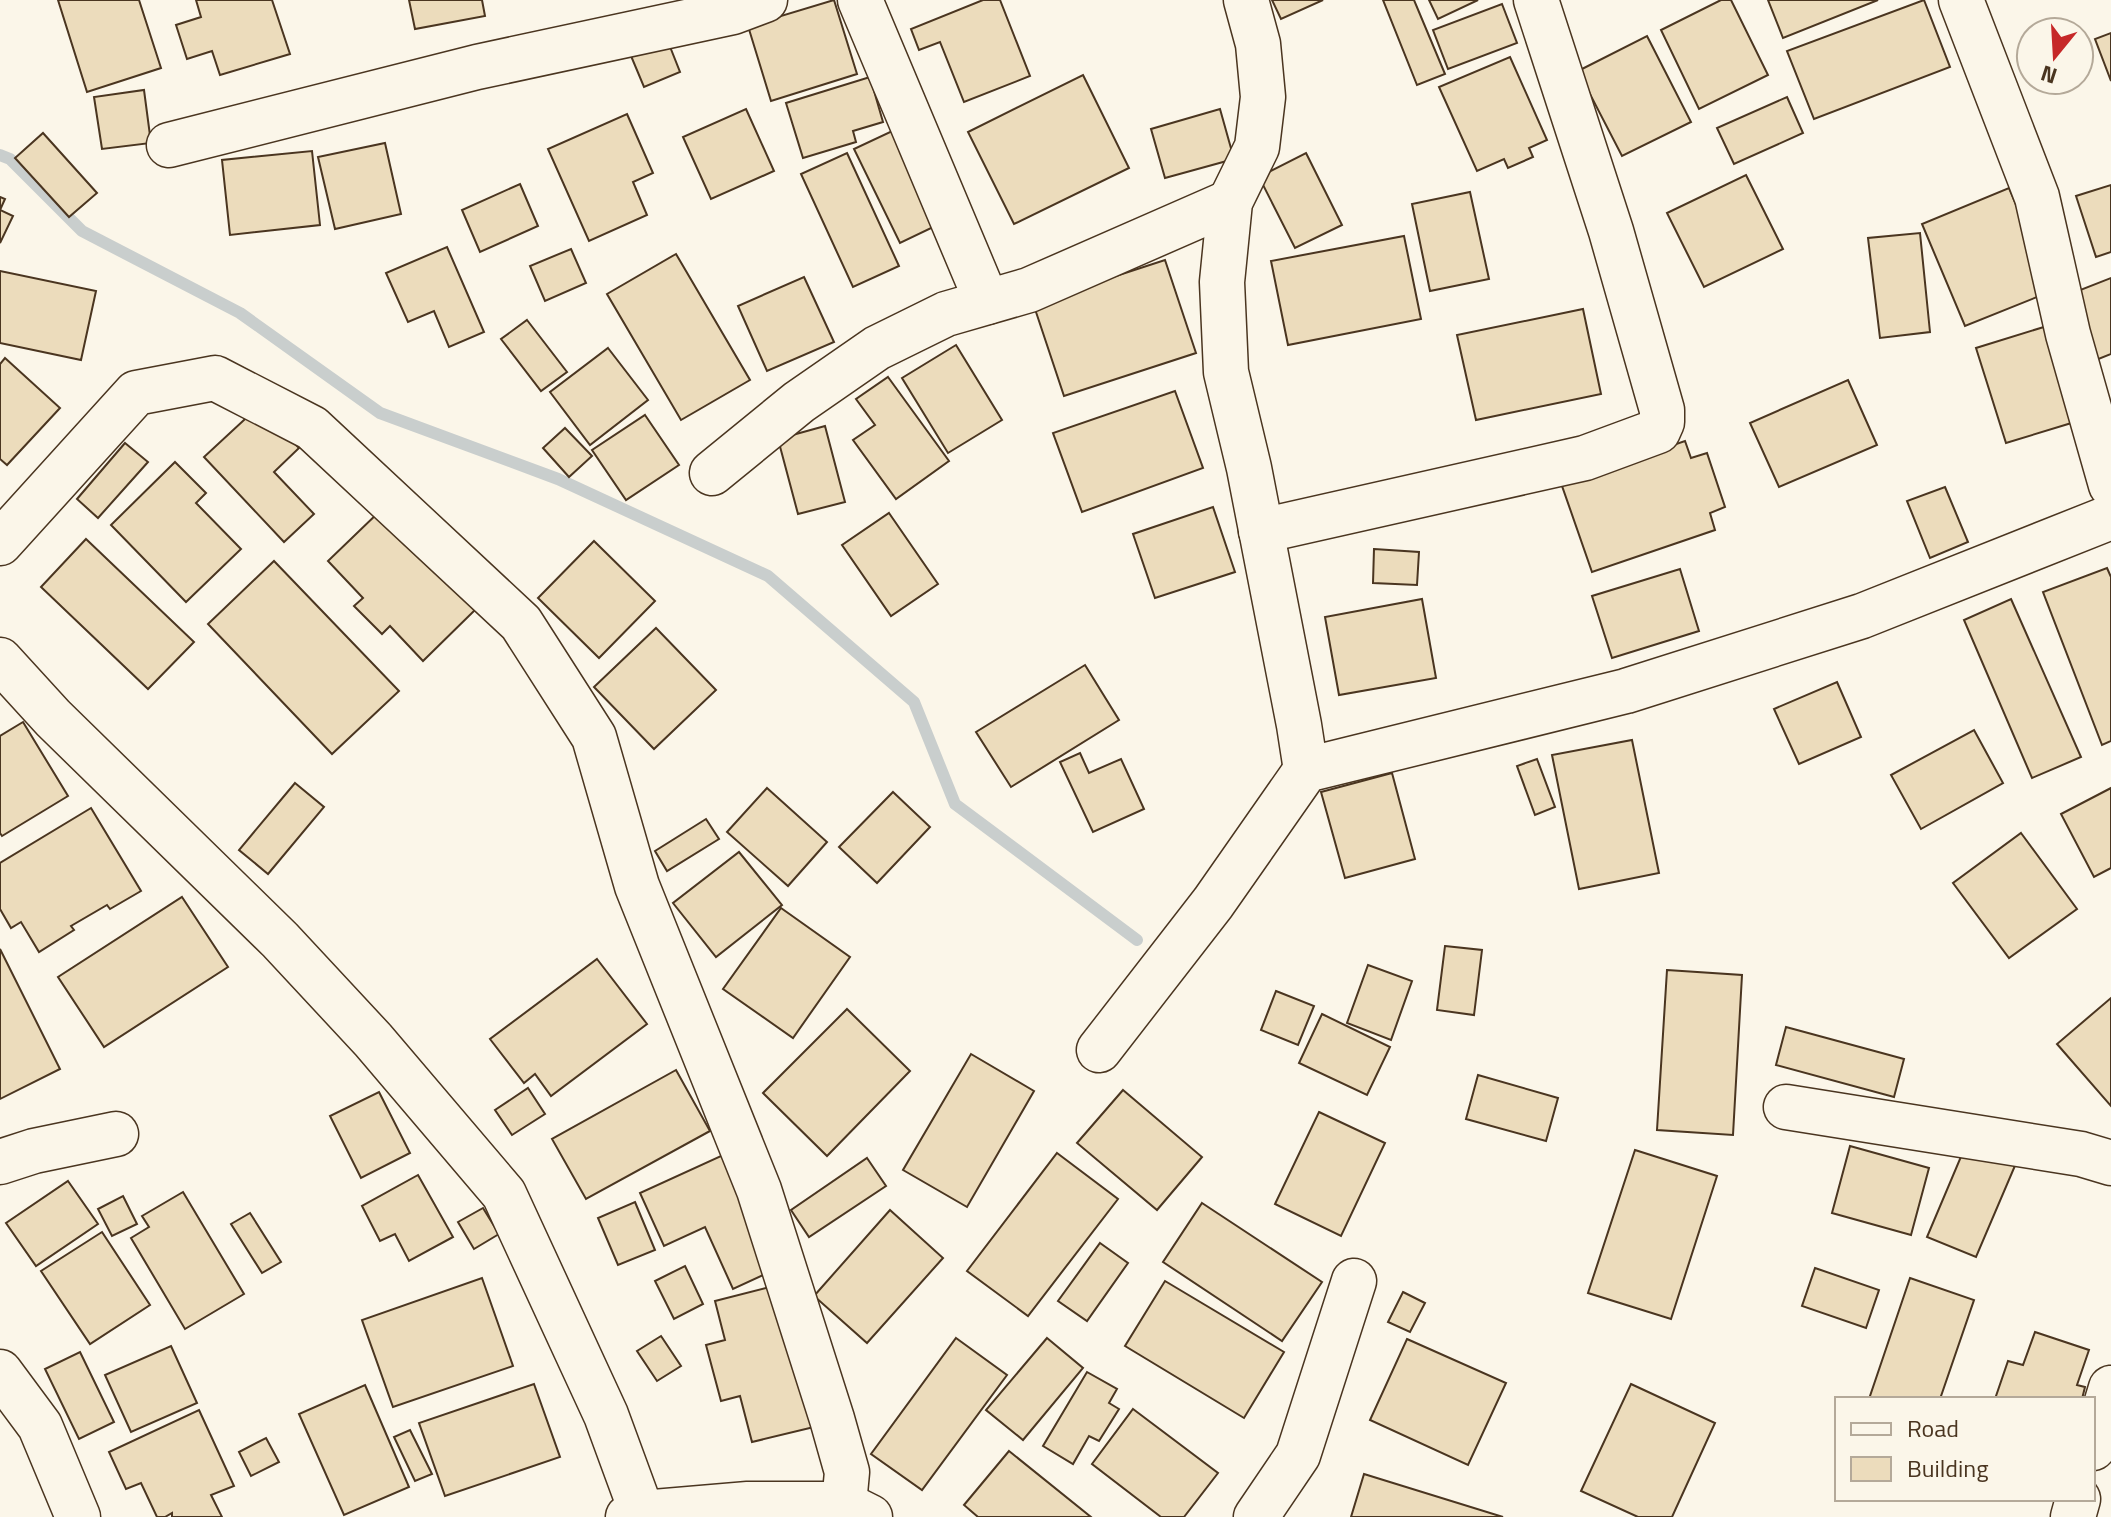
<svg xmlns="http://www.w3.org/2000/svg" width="2111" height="1517" font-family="'Titillium Web',sans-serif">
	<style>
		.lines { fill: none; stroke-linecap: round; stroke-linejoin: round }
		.stream { stroke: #c9cecd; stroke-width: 12 }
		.building { fill: #ecdcbc; stroke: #4a3520; stroke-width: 2 }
		.minor-casing { stroke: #4a3520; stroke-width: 47 }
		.minor { stroke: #fbf6e9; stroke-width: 44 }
	</style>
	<rect width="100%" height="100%" fill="#fbf6e9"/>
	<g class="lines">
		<polyline class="stream" points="0,155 10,159 82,231 240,313 380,413 558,479 768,576 914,702 955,804 1137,940"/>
	</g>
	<g class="building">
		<polygon points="58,0 139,0 161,68 87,92"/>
		<polygon points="196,0 272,0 290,54 220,75 212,51 187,59 176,25 201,17"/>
		<polygon points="409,0 482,0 485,16 415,29"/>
		<polygon points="834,0 857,74 771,101 748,26"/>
		<polygon points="983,0 1000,0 1030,76 964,102 940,42 919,50 911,29"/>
		<polygon points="1272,0 1323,0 1281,19"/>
		<polygon points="1383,0 1414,0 1445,74 1417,85"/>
		<polygon points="1429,0 1478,0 1438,19"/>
		<polygon points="1721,0 1731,0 1768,75 1699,109 1661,30"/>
		<polygon points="1768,0 1878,0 1783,38"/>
		<polygon points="1924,0 1950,67 1814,119 1787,51"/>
		<polygon points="1502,4 1517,43 1448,69 1433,30"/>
		<polygon points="663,29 680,72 644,87 626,44"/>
		<polygon points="2111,33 2111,81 2095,39"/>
		<polygon points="1647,36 1691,122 1622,156 1578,71"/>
		<polygon points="1510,57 1547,140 1529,148 1533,157 1508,168 1504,159 1477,171 1439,87"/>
		<polygon points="1083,75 1129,168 1014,224 968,132"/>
		<polygon points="870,77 883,122 853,131 856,142 803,158 786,103"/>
		<polygon points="144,90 151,143 102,149 94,97"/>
		<polygon points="1787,97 1803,133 1734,164 1717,128"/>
		<polygon points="746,109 774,171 711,199 683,137"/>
		<polygon points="1220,109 1234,159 1165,178 1151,129"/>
		<polygon points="627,114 653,173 633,182 647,215 589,241 548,149"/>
		<polygon points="905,125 950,219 900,243 854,149"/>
		<polygon points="43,133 97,193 69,217 15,158"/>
		<polygon points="385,143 401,214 335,229 318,157"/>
		<polygon points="312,151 320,225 230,235 222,160"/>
		<polygon points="847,153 899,266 853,287 801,174"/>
		<polygon points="1306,153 1342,225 1295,248 1259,177"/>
		<polygon points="1746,175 1783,249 1704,287 1667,213"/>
		<polygon points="520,184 538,226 480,252 462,210"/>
		<polygon points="2111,185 2111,252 2096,257 2076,196"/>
		<polygon points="2009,188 2052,291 1965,326 1922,224"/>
		<polygon points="1470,192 1489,279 1430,291 1412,204"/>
		<polygon points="0,197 5,199 0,210 13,216 0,243"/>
		<polygon points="1920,233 1930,332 1880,338 1868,238"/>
		<polygon points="1404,236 1421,319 1288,345 1271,261"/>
		<polygon points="447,247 484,332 449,347 434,311 408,322 386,273"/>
		<polygon points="571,249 586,283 545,301 530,266"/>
		<polygon points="676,254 750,380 681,420 607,294"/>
		<polygon points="1165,260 1196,353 1064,396 1033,303"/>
		<polygon points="0,271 96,291 81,360 0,343"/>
		<polygon points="804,277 834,342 767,371 738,306"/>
		<polygon points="2111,278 2111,354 2096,360 2070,294"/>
		<polygon points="1583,309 1601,394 1476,420 1457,335"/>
		<polygon points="527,320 567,372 541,391 501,339"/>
		<polygon points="2047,326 2078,421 2006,443 1976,348"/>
		<polygon points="956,345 1002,420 948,453 902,378"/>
		<polygon points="608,348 648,400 590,445 550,392"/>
		<polygon points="5,358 60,408 7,465 0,459 0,364"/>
		<polygon points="888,377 949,461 896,499 853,440 875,425 856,399"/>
		<polygon points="1848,380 1877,445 1779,487 1750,423"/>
		<polygon points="1175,391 1203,468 1082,512 1053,433"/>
		<polygon points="259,406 299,448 274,472 314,514 284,542 204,457"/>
		<polygon points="645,415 679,465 626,500 592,450"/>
		<polygon points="825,426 845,502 798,514 778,439"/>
		<polygon points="565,428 592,456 569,477 543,448"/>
		<polygon points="1685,441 1691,458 1707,453 1725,507 1710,513 1715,530 1592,572 1561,483"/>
		<polygon points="125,443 148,462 98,518 77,499"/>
		<polygon points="175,462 206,493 196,503 241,549 186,602 111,525"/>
		<polygon points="1945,487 1968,542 1930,558 1907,501"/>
		<polygon points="1213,507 1235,572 1155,598 1133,534"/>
		<polygon points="382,509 477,608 423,661 390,626 382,634 354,606 363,598 328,561"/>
		<polygon points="889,513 938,584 891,616 842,545"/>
		<polygon points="86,539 194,642 148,689 41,587"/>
		<polygon points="594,541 655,601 599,658 538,598"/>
		<polygon points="1374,549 1419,552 1417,585 1373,583"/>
		<polygon points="274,561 399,691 332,754 208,624"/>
		<polygon points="2107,568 2111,577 2111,741 2102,745 2043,592"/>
		<polygon points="1680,569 1699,631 1612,658 1592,596"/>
		<polygon points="1422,599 1436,678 1339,695 1325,617"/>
		<polygon points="2011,599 2081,757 2032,778 1964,620"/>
		<polygon points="656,628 716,690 654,749 594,687"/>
		<polygon points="1085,665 1119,720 1011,787 976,732"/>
		<polygon points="1837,682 1861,737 1799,764 1774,709"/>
		<polygon points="23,722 68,796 2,836 0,833 0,736"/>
		<polygon points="1974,730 2003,783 1921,829 1891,775"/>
		<polygon points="1632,740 1659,873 1579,889 1552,755"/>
		<polygon points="1080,753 1089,773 1121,759 1144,809 1093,832 1060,762"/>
		<polygon points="1537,759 1555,807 1535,815 1517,766"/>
		<polygon points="1392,773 1415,859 1345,878 1321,792"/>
		<polygon points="295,783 324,807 268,874 239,850"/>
		<polygon points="767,788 827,842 788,886 727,832"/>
		<polygon points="2111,788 2111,868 2094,877 2061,814"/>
		<polygon points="893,792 930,827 877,883 839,847"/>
		<polygon points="91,808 141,891 110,909 107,905 71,926 74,930 39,952 21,922 11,928 0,909 0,863"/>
		<polygon points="706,819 719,839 667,871 655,851"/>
		<polygon points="2021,833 2077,909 2009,958 1953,883"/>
		<polygon points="739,852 782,905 716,957 673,903"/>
		<polygon points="182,897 228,967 104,1047 58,977"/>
		<polygon points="781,908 850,957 793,1038 723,989"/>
		<polygon points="1445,946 1482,950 1474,1015 1437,1010"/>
		<polygon points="0,949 60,1069 0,1099"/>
		<polygon points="597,959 647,1024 551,1096 535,1074 524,1083 490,1039"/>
		<polygon points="1368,965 1412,981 1391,1040 1347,1023"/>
		<polygon points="1667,970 1742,975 1733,1135 1657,1130"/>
		<polygon points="1276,991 1314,1006 1298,1045 1261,1030"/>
		<polygon points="2111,998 2111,1106 2057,1044"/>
		<polygon points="847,1009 910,1071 827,1156 763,1093"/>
		<polygon points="1322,1014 1390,1047 1367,1095 1299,1063"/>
		<polygon points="1786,1027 1904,1059 1894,1097 1776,1065"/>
		<polygon points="971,1054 1034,1091 967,1207 903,1170"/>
		<polygon points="676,1070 710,1131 586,1199 552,1139"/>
		<polygon points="1478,1075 1558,1098 1546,1141 1466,1119"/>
		<polygon points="528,1088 545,1114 512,1135 495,1110"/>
		<polygon points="1123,1090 1202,1157 1157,1210 1077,1143"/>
		<polygon points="379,1092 410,1153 361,1178 330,1116"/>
		<polygon points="1319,1112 1385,1143 1341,1236 1275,1204"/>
		<polygon points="1968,1140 2017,1161 1976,1257 1927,1237"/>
		<polygon points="1850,1146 1929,1168 1911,1235 1832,1213"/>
		<polygon points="734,1150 776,1269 733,1289 705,1227 664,1246 640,1193"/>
		<polygon points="1635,1150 1717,1176 1671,1319 1588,1293"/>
		<polygon points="1057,1153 1118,1199 1028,1316 967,1271"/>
		<polygon points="867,1158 886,1186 809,1237 791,1210"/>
		<polygon points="418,1175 453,1237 409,1261 395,1234 380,1241 362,1206"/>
		<polygon points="68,1181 98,1224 36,1266 6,1223"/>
		<polygon points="183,1192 244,1294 185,1329 131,1238 149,1227 142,1216"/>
		<polygon points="123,1196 137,1224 112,1236 98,1209"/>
		<polygon points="635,1202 655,1250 618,1265 598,1218"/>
		<polygon points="1202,1203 1322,1282 1282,1341 1163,1262"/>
		<polygon points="483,1208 499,1234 474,1249 458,1222"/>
		<polygon points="890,1210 943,1258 867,1343 814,1296"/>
		<polygon points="250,1213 281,1262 262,1273 231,1224"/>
		<polygon points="102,1232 150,1305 90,1344 41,1271"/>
		<polygon points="1100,1243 1128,1263 1087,1321 1058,1301"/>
		<polygon points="685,1266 703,1304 674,1319 655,1281"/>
		<polygon points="1815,1268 1879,1290 1866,1328 1802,1306"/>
		<polygon points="482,1278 513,1366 393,1407 362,1320"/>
		<polygon points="1910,1278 1974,1300 1940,1399 1869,1399"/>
		<polygon points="1165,1281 1284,1352 1244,1418 1125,1346"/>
		<polygon points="778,1285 814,1427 752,1442 740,1396 721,1401 706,1345 725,1340 715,1301"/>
		<polygon points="1403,1292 1425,1303 1410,1332 1388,1322"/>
		<polygon points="2035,1332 2089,1350 2077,1385 2085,1387 2082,1399 1995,1399 2008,1361 2023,1365"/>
		<polygon points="661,1336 681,1366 657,1381 637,1351"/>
		<polygon points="956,1338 1007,1375 922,1490 871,1454"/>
		<polygon points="1047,1338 1083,1368 1023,1440 986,1410"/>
		<polygon points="1407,1339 1506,1383 1468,1465 1370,1420"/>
		<polygon points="171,1346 197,1403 131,1432 105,1375"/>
		<polygon points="80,1352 114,1422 79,1439 45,1369"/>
		<polygon points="1087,1372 1117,1389 1109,1403 1119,1409 1099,1441 1089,1436 1073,1464 1043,1446"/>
		<polygon points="534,1384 560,1457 445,1496 419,1423"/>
		<polygon points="1631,1384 1715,1423 1672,1517 1638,1517 1581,1491"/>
		<polygon points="365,1385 409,1487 344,1515 299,1414"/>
		<polygon points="1133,1409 1218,1473 1184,1517 1161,1517 1092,1464"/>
		<polygon points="199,1410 234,1486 211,1495 222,1517 172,1517 172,1513 165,1517 157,1517 141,1483 126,1489 109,1452"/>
		<polygon points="410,1430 432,1474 415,1481 394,1437"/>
		<polygon points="266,1438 279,1462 251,1476 239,1452"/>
		<polygon points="1009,1451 1091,1517 978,1517 964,1505"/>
		<polygon points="1364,1474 1503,1517 1351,1517"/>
	</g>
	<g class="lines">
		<g class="minor-casing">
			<g id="minor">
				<polyline points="860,0 987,302"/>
				<polyline points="1246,0 1258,44 1263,97 1257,147 1230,202 1222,282 1226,372 1249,468 1299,725 1306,770"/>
				<polyline points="1961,0 2037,197 2068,334 2111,485"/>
				<polyline points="169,145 477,67 733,12 765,0"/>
				<polyline points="712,473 799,402 877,348 946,314 1029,290 1230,202"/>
				<polyline points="1261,531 1585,458 1658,431 1662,422 1662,410 1611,231 1536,0"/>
				<polyline points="0,543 136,393 215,378 312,428 521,623 594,737 637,886 759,1190 832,1419 847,1472 844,1504"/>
				<polyline points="0,660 53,718 280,940 373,1040 504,1194 606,1415 642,1513"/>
				<polyline points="1099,1050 1213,903 1306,770 1626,691 1862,616 2111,517"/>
				<polyline points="1786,1107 2081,1154 2111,1163"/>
				<polyline points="0,1162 34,1151 116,1134"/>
				<polyline points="0,1372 40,1426 78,1517"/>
				<polyline points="2093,1448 2111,1388"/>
				<polyline points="628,1517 642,1513 748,1504 844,1504 870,1517"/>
				<polyline points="1256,1517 1298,1455 1354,1281"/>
				<polyline points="2073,1517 2078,1499"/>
			</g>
		</g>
		<use href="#minor" class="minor"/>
	</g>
	<rect x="1835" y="1397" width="260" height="104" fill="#fbf6e9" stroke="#b4a999" stroke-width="2"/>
	<rect x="1851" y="1423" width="40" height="12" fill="#fbf6e9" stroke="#b4a999" stroke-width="2"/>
	<text x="1907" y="1437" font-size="24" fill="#4a3520">Road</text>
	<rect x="1851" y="1457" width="40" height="24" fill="#ecdcbc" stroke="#b4a999" stroke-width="2"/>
	<text x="1907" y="1477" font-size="24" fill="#4a3520">Building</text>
	<g transform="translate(2055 56) rotate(198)"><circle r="38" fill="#fbf6e9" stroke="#b4a999" stroke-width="2"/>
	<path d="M0-6L14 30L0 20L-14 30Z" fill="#c62828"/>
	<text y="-12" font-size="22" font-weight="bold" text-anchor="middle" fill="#4a3520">N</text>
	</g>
</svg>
